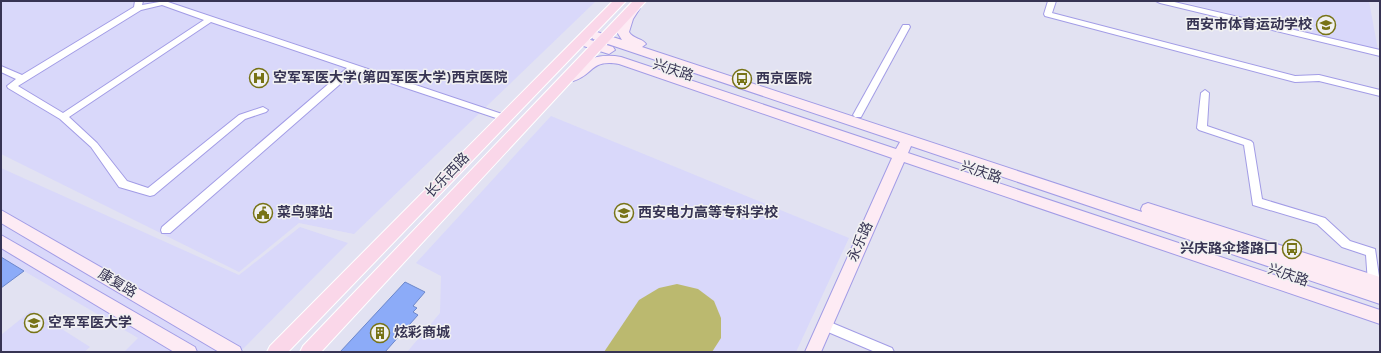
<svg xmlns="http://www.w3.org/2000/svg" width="1381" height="353" font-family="Overpass,'Noto Sans SC',sans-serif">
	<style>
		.built { fill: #d9d8fa }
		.green { fill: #bbb96f }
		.building { fill: #8cabf8; stroke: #6c87cb }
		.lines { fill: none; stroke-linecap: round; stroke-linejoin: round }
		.street-casing { stroke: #a29ce6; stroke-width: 2 }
		.secondary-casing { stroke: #a29ce6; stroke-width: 2 }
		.primary-casing { stroke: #fff; stroke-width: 2 }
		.street { fill: #fff; fill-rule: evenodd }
		.secondary { fill: #fdebf4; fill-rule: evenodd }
		.primary { fill: #fad7e9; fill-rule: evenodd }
		.labels { text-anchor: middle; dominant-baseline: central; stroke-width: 3; stroke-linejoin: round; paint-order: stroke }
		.poi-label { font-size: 14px; font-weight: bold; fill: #373453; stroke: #f1f1f1; text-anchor: start }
		.street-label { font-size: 14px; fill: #373453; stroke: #f1f1f1 }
	</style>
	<rect width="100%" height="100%" fill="#e2e2f2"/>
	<g class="built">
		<polygon points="1,1 596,1 354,234 299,223 239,272 1,154"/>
		<polygon points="1178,1 1369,1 1378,50"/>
		<polygon points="551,116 849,238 796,352 407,352 440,313 441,276 416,263"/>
		<polygon points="1,168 239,275 300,227 348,243 240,352 124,352 138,338 24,271 1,288"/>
		<polygon points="32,310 90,347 84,352 1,352 1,335"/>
	</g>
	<polygon class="green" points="677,284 698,289 714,301 721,318 721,338 712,352 604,352 639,300 659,288"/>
	<g class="building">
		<polygon points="1,257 24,271 1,288"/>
		<polygon points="405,282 425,292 413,306 417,308 413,312 418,315 385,352 340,352"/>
	</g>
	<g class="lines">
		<g class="street-casing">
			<g id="street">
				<path d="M135,1H143L142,5L165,1L508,116L510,118L508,120H502L355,71L170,233H162L161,230L162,227L347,68L211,22L69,117L97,143L127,181L148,188L239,115L263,107L268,110L266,112L245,119L154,195L150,196L119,187L91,147L60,119L8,88L7,86L16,79L1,72V66L22,75L134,7ZM162,5L204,20L63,113L18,86L141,10Z"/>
				<polygon points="1048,1 1056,1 1052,13 1295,76 1319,75 1380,90 1380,96 1319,81 1295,82 1045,16 1044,14"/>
				<polygon points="1156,1 1170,1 1380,50 1380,56 1160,3"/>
				<polygon points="903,25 909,25 910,27 861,117 855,117 853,115"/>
				<polygon points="1205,90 1209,93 1207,126 1251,141 1253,143 1262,199 1325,218 1350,241 1375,249 1380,283 1378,286 1374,288 1370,286 1368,283 1366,255 1342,247 1317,224 1253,205 1244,145 1199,130 1197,128 1201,93"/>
				<polygon points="825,320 892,348 894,352 875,352 821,329 819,325 821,321"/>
			</g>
		</g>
		<g class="secondary-casing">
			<g id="secondary">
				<path d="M634,5L640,8L633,19L629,32C633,39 642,38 646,44L642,47L1142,212L1141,209L1143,205L1148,203L1380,277V304L911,146L908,153L1380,310V324L904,162L821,352H805L892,158L619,64C590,59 594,75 573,81L567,77C578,59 601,53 621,57L896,149L900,142L593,39L591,36L597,32L622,40L617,32L621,19L630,6Z"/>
				<polygon points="581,37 613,47 615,50 609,54 577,44 575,41"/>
				<polygon points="1,210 240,347 242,352 219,352 1,223"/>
				<polygon points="1,235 195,347 197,352 174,352 1,248"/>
			</g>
		</g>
		<g class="primary-casing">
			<g id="primary">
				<polygon points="613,1 626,1 288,352 267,352 270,346"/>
				<polygon points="633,1 646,1 321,352 300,352 303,346"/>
			</g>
		</g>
		<use href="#street" class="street"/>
		<use href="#secondary" class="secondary"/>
		<use href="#primary" class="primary"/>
	</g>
	<defs>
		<g id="school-ring" transform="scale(1)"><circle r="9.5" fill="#f1f1f1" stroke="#777316" stroke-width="1.5"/><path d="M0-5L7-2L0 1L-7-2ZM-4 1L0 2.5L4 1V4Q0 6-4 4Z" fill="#777316"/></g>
		<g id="hospital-ring" transform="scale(1)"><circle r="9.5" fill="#f1f1f1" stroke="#777316" stroke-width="1.5"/><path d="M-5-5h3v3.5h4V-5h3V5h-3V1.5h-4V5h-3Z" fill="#777316"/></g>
		<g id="bus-ring" transform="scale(1)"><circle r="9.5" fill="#f1f1f1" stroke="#777316" stroke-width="1.5"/><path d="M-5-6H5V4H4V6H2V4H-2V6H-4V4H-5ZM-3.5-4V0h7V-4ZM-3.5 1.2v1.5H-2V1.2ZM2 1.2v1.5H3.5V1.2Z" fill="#777316"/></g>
		<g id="civic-ring" transform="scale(1)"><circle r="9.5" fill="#f1f1f1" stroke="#777316" stroke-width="1.5"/><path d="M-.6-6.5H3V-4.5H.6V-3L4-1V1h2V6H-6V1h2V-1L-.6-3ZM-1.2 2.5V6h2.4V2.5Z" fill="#777316"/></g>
		<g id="university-ring" transform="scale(1)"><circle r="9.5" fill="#f1f1f1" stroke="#777316" stroke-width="1.5"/><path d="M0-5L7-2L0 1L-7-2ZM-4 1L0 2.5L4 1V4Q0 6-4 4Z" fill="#777316"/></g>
		<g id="building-ring" transform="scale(1)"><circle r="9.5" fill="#f1f1f1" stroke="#777316" stroke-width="1.5"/><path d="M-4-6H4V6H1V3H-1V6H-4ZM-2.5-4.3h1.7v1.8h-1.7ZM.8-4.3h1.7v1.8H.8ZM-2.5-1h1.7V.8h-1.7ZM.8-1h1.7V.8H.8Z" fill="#777316"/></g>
	</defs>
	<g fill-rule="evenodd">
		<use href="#school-ring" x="1326" y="25"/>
		<use href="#hospital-ring" x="259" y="78"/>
		<use href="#bus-ring" x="742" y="79"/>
		<use href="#civic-ring" x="263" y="213"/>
		<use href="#university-ring" x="624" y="213"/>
		<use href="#bus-ring" x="1292" y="249"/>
		<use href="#university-ring" x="34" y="323"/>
		<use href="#building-ring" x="380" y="333"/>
	</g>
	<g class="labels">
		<g class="poi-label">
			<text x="1312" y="25" text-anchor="end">西安市体育运动学校</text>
			<text x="273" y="78">空军军医大学(第四军医大学)西京医院</text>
			<text x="756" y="79">西京医院</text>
			<text x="277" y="213">菜鸟驿站</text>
			<text x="638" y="213">西安电力高等专科学校</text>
			<text x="1278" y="249" text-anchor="end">兴庆路伞塔路口</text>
			<text x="48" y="323">空军军医大学</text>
			<text x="394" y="333">炫彩商城</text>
		</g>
		<g class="street-label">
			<text transform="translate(673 71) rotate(18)">兴庆路</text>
			<text transform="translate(981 173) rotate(19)">兴庆路</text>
			<text transform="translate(448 176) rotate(-46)">长乐西路</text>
			<text transform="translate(861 242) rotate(-66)">永乐路</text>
			<text transform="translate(1288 276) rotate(19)">兴庆路</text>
			<text transform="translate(117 284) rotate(31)">康复路</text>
		</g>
	</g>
	<rect width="1381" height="353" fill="none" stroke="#373453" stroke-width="4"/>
</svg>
